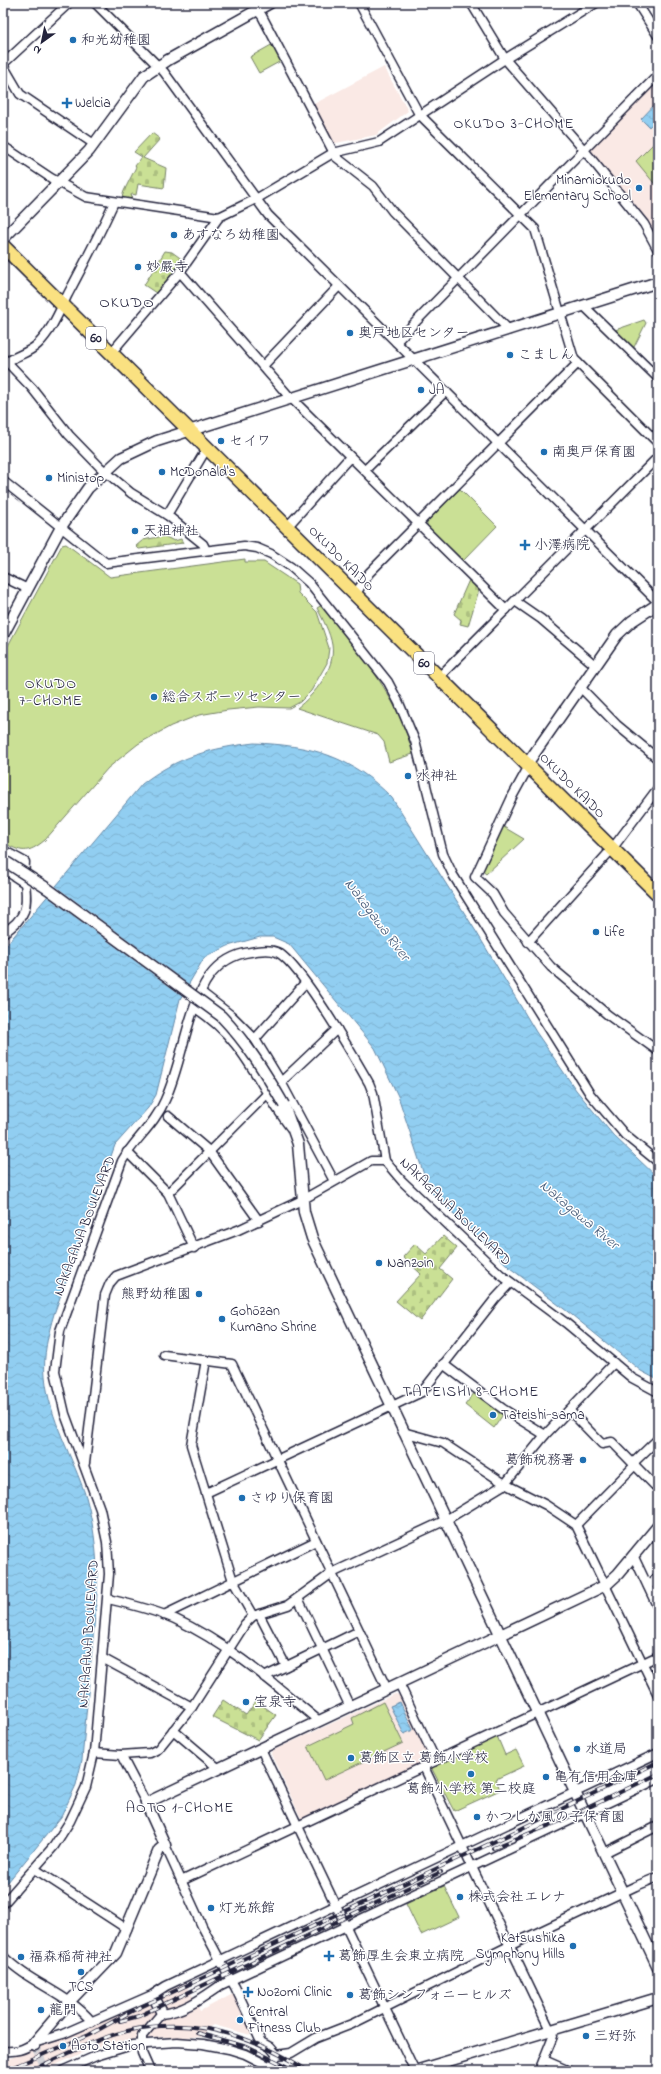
<svg xmlns="http://www.w3.org/2000/svg" width="661" height="2074" font-family="'Indie Flower','Klee One',sans-serif">
	<style>
		.built { fill: #fae9e5 }
		.green { fill: #cae095; stroke: #768168 }
		.forest { fill: url(#forest-firs); stroke: #768168 }
		.cemetery { fill: url(#cemetery-stones); stroke: #768168 }
		.water { fill: url(#water-waves); stroke: #6589a8 }
		.pier { fill: #fff }
		.lines { fill: none; stroke-linecap: round; stroke-linejoin: round }
		.minor-tunnel { stroke: #d3d3d8; stroke-width: 8; stroke-dasharray: 8 4; stroke-linecap: butt }
		.minor-casing { stroke: #22223b; stroke-width: 11 }
		.tertiary-casing { stroke: #22223b; stroke-width: 13 }
		.primary-casing { stroke: #22223b; stroke-width: 16 }
		.minor { stroke: #fff; stroke-width: 8 }
		.tertiary { stroke: #fff; stroke-width: 10 }
		.primary { stroke: #fae181; stroke-width: 13 }
		.rail-casing { stroke: #22223b; stroke-width: 4 }
		.rail { stroke: #fff; stroke-width: 2.5; stroke-dasharray: 8; stroke-linecap: butt }
		.tertiary-bridge-casing { stroke: #22223b; stroke-width: 13; stroke-linecap: butt }
		.tertiary-bridge { stroke: #fff; stroke-width: 10 }
		.poi-dot { fill: #1f6fb2; stroke: #fff; stroke-width: 1.5 }
		.labels { text-anchor: middle; dominant-baseline: central; stroke-width: 3; stroke-linejoin: round; paint-order: stroke }
		.shield { fill: #fff; stroke: #646476; stroke-width: 1 }
		.shield-label { font-size: 13px; font-weight: bold; fill: #22223b }
		.poi-label { font-size: 14px; fill: #22223b; stroke: #fff; text-anchor: start }
		.street-label { font-size: 14px; fill: #22223b; stroke: #fff }
		.neighbourhood-label { font-size: 15px; letter-spacing: 1px; fill: #22223b; stroke: #fff }
		.water-label { font-size: 15px; font-style: italic; fill: #495e7b; stroke: #fff }
		.quarter-label { font-size: 16px; letter-spacing: 1px; fill: #22223b; stroke: #fff }
	</style>
	<defs>
		<pattern id="forest-firs" width="22" height="20" patternUnits="userSpaceOnUse"><rect width="22" height="20" fill="#cae095"/><path d="M5 1l3.5 6h-7zM16 11l3.5 6h-7z" fill="#adc081"/></pattern>
		<pattern id="cemetery-stones" width="16" height="16" patternUnits="userSpaceOnUse"><rect width="16" height="16" fill="#cae095"/><path d="M2 7V4a2 2 0 0 1 4 0v3zM10 15v-3a2 2 0 0 1 4 0v3z" fill="#adc081"/></pattern>
		<pattern id="water-waves" width="16" height="10" patternUnits="userSpaceOnUse"><rect width="16" height="10" fill="#91cef1"/><path d="M0 5q4-4 8 0t8 0" fill="none" stroke="#7db1d0"/></pattern>
	</defs>
	<rect width="100%" height="100%" fill="#fff"/>
	<filter id="ink" filterUnits="userSpaceOnUse"><feTurbulence type="fractalNoise" baseFrequency=".025" numOctaves="2"/><feDisplacementMap in="SourceGraphic" scale="8" xChannelSelector="R" yChannelSelector="G"/><feConvolveMatrix kernelMatrix="1 2 1 2 8 2 1 2 1" color-interpolation-filters="sRGB"/></filter>
	<g filter="url(#ink)">
		<g class="built">
			<polygon points="384,67 408,111 376,135 331,144 312,105"/>
			<polygon points="658,82 658,244 591,153 592,146"/>
			<polygon points="395,1694 401,1695 430,1756 427,1760 305,1819 301,1818 271,1754 272,1751"/>
			<polygon points="186,1983 200,2011 237,1992 258,2037 214,2025 206,2028 206,2037 166,2037 120,2041 91,2049 42,2071 3,2071 3,2061 84,2030"/>
		</g>
		<g class="green">
			<polygon points="273,44 281,61 259,73 250,57"/>
			<polygon points="658,139 658,188 636,161"/>
			<polygon points="644,320 646,323 633,349 615,330"/>
			<polygon points="460,489 497,526 463,561 427,525 427,522"/>
			<path d="M66,544L110,577L245,559V562H264L297,584L298,593L317,612L329,648L327,663L311,691L300,702L289,708L259,707L228,710L199,715L171,726L138,744L108,768L45,840C28,854 21,853 3,842V655L62,545Z"/>
			<path d="M322,605C350,640 380,675 400,717C406,728 409,742 413,754L389,762L384,742L378,735L297,708C314,695 336,669 332,645C330,632 323,620 317,608Z"/>
			<polygon points="502,826 524,839 486,874 481,870"/>
			<polygon points="475,1392 504,1413 494,1428 465,1405"/>
			<polygon points="383,1702 403,1743 324,1780 308,1746 354,1724 352,1718"/>
			<polygon points="497,1736 505,1755 516,1750 524,1766 496,1779 500,1790 454,1811 432,1769 433,1767"/>
			<polygon points="444,1886 459,1917 421,1935 406,1904"/>
		</g>
		<polygon class="forest" points="164,536 174,541 181,539 183,543 139,549 136,546 143,540"/>
		<g class="cemetery">
			<polygon points="152,133 160,139 143,158 166,168 164,188 138,184 136,195 132,194 131,199 122,197 124,191 136,167 135,166 142,157 134,152"/>
			<polygon points="165,251 172,252 183,260 156,293 144,285"/>
			<polygon points="469,580 479,590 468,626 460,624 461,620 454,614"/>
			<polygon points="443,1236 457,1248 440,1269 452,1279 420,1321 396,1301 421,1274 403,1257 415,1244 426,1254"/>
			<polygon points="223,1700 246,1715 256,1701 276,1715 258,1740 212,1717"/>
		</g>
		<g class="water">
			<polygon points="658,101 658,118 649,127 641,119"/>
			<path d="M254,743C311,745 351,756 392,798L477,933L536,1032L576,1090L613,1135L658,1178V1380L641,1371L572,1315L510,1268L429,1190L398,1096L375,1048L289,944L273,937H260L228,946L204,958L180,999L156,1095L148,1108L115,1145L54,1314C48,1334 43,1355 45,1376C49,1419 73,1457 86,1497C95,1529 98,1561 97,1593L82,1760L76,1785L61,1817L8,1882L3,1885V949L142,784C176,757 212,748 254,743Z"/>
			<polygon points="400,1702 413,1730 404,1734 390,1706"/>
		</g>
		<polygon class="pier" points="54,885 191,986 184,997 45,895"/>
		<g class="lines">
			<polyline class="minor-tunnel" points="35,2046 46,2070"/>
			<g class="minor-casing">
				<g id="minor">
					<polyline points="95,3 164,72 268,215 658,602"/>
					<polyline points="252,3 262,16 336,157 373,186 393,212 509,330"/>
					<polyline points="359,3 419,114 535,229 574,359 658,443"/>
					<polyline points="471,3 505,59 596,3"/>
					<polyline points="637,3 658,36"/>
					<polyline points="3,64 69,3"/>
					<polyline points="3,65 20,94 94,144"/>
					<polyline points="658,75 584,150 644,224 658,250"/>
					<polyline points="3,146 51,178 86,197 219,217 256,199 333,153 379,142 505,59 584,150 396,342"/>
					<polyline points="180,272 287,394 506,610"/>
					<polyline points="584,306 658,378"/>
					<polyline points="111,353 180,272 219,217"/>
					<path d="M4,359L7,362C17,355 29,353 38,344C52,330 59,312 68,294C84,264 100,233 114,202"/>
					<polyline points="7,362 32,388 69,435 100,467 131,493 167,515 203,544 206,550"/>
					<polyline points="263,366 339,286"/>
					<polyline points="365,470 446,391"/>
					<polyline points="3,481 106,563 244,546 257,548 271,554 291,567 309,583 388,682 399,703 415,741 443,854 453,875 590,1094 625,1135 658,1162"/>
					<polyline points="167,515 207,448"/>
					<polyline points="287,527 350,457"/>
					<polyline points="3,577 28,589"/>
					<polyline points="355,595 369,573 578,363"/>
					<polyline points="515,601 541,619 596,666"/>
					<polyline points="439,677 658,457"/>
					<polyline points="581,688 617,725 658,759"/>
					<polyline points="529,766 512,797 475,877 493,894 504,913 551,967 608,1015 658,1051"/>
					<path d="M3,850L25,862C22,895 38,911 3,933"/>
					<polyline points="3,869 26,884"/>
					<polyline points="528,942 612,849 658,788"/>
					<polyline points="201,992 232,1016 255,1039 281,1082 334,1181"/>
					<path d="M195,1008C246,1041 256,1082 290,1127"/>
					<polyline points="255,1039 305,983"/>
					<polyline points="281,1082 337,1029"/>
					<polyline points="168,1116 209,1151 259,1221"/>
					<polyline points="127,1152 168,1193 194,1248"/>
					<polyline points="168,1193 268,1093"/>
					<polyline points="164,1355 232,1364 387,1689"/>
					<polyline points="206,1360 191,1445 233,1581 253,1616"/>
					<polyline points="443,1364 503,1409 545,1435"/>
					<polyline points="569,1410 602,1444 612,1442 658,1489"/>
					<polyline points="403,1432 443,1443 505,1484 546,1505 576,1525 658,1695"/>
					<polyline points="85,1463 105,1295 110,1283 116,1276 238,1230 302,1200 371,1161 385,1161"/>
					<polyline points="633,1463 658,1439"/>
					<polyline points="206,1493 422,1392 495,1299 510,1283"/>
					<polyline points="576,1525 635,1465"/>
					<polyline points="633,1555 658,1608"/>
					<polyline points="648,1586 658,1577"/>
					<polyline points="298,1598 350,1707"/>
					<path d="M108,1599C130,1604 154,1610 175,1619C229,1644 274,1684 319,1721"/>
					<polyline points="259,1614 286,1666"/>
					<polyline points="164,1615 316,1541"/>
					<polyline points="102,1658 192,1707"/>
					<polyline points="264,1677 359,1631"/>
					<polyline points="399,1683 436,1761"/>
					<polyline points="173,1730 219,1769"/>
					<polyline points="261,1749 415,2071"/>
					<polyline points="94,1753 121,1755 146,1803"/>
					<polyline points="121,1755 150,1753 158,1749 192,1707 245,1624 253,1616 288,1605 332,1573 446,1520 505,1484 545,1435 614,1363"/>
					<polyline points="424,1767 553,2036 539,2071"/>
					<polyline points="165,1845 202,1926 229,1977 235,1987 261,2042 270,2047 277,2055"/>
					<polyline points="604,1853 658,1826"/>
					<polyline points="35,1869 127,1929"/>
					<polyline points="181,1881 658,1656"/>
					<path d="M3,1904L54,1846L70,1821L86,1787L94,1753L109,1574L107,1542L100,1509L65,1414L55,1371L60,1331L122,1161C134,1140 155,1124 165,1100C182,1063 185,1020 205,983C214,968 227,957 245,953C254,951 268,948 277,952C301,964 354,1057 369,1083L373,1093L385,1161L402,1181L501,1275L566,1323L632,1378L658,1392"/>
					<path d="M3,1956C29,1983 68,1993 92,2022"/>
					<polyline points="34,2043 63,2034 152,1995 166,1986 658,1753"/>
					<path d="M3,2051C16,2052 23,2050 34,2043L35,2046"/>
					<polyline points="544,2060 569,2071"/>
					<polyline points="271,2066 277,2055 291,2053 316,2038 352,2024 509,1946 636,1886 658,1877"/>
					<polyline points="46,2070 47,2071"/>
					<polyline points="62,2071 96,2056 132,2045 177,2042 203,2044 229,2049 245,2054 279,2071"/>
					<path d="M150,2071L142,2053V2036L161,2014C184,2012 202,1998 221,1985L658,1779"/>
				</g>
			</g>
			<g class="tertiary-casing">
				<g id="tertiary">
					<polyline points="3,239 89,151 144,76 168,60 270,3"/>
					<polyline points="3,635 61,527 88,488 121,458 157,441 658,282"/>
					<polyline points="527,764 617,635 632,621 658,604"/>
					<polyline points="284,1105 298,1144 304,1212 312,1238 658,1967"/>
					<polyline points="155,1999 161,2011"/>
					<polyline points="34,2043 69,2002 116,1953 159,1850 165,1845 146,1803 606,1585 618,1574 658,1526"/>
					<polyline points="415,2071 658,1998"/>
				</g>
			</g>
			<g class="primary-casing">
				<polyline id="primary" points="3,246 658,894"/>
			</g>
			<use href="#minor" class="minor"/>
			<use href="#tertiary" class="tertiary"/>
			<use href="#primary" class="primary"/>
			<g class="rail-casing">
				<g id="rail">
					<polyline points="493,1848 558,1822 658,1774"/>
					<polyline points="120,2021 139,2016 441,1872"/>
					<polyline points="197,2033 247,2047 296,2071"/>
					<polyline points="4,2071 89,2035 132,2011 504,1837 658,1762"/>
					<path d="M30,2071C68,2054 108,2031 150,2027C207,2020 261,2041 308,2071"/>
				</g>
			</g>
			<use href="#rail" class="rail"/>
			<g class="tertiary-bridge-casing">
				<path id="tertiary-bridge" d="M3,860L48,889L221,1016C247,1043 265,1072 284,1105"/>
			</g>
			<use href="#tertiary-bridge" class="tertiary-bridge"/>
		</g>
	</g>
	<g class="poi-dot">
		<circle cx="73" cy="40" r="4"/>
		<path d="M65 97h4v4h4v4h-4v4h-4v-4h-4v-4h4z"/>
		<circle cx="639" cy="188" r="4"/>
		<circle cx="174" cy="235" r="4"/>
		<circle cx="138" cy="267" r="4"/>
		<circle cx="350" cy="333" r="4"/>
		<circle cx="510" cy="355" r="4"/>
		<circle cx="421" cy="390" r="4"/>
		<circle cx="221" cy="441" r="4"/>
		<circle cx="544" cy="452" r="4"/>
		<circle cx="162" cy="472" r="4"/>
		<circle cx="49" cy="478" r="4"/>
		<circle cx="135" cy="531" r="4"/>
		<path d="M523 539h4v4h4v4h-4v4h-4v-4h-4v-4h4z"/>
		<circle cx="154" cy="697" r="4"/>
		<circle cx="408" cy="776" r="4"/>
		<circle cx="596" cy="932" r="4"/>
		<circle cx="379" cy="1263" r="4"/>
		<circle cx="199" cy="1294" r="4"/>
		<circle cx="222" cy="1319" r="4"/>
		<circle cx="493" cy="1415" r="4"/>
		<circle cx="583" cy="1460" r="4"/>
		<circle cx="242" cy="1498" r="4"/>
		<circle cx="246" cy="1702" r="4"/>
		<circle cx="577" cy="1749" r="4"/>
		<circle cx="351" cy="1758" r="4"/>
		<circle cx="471" cy="1774" r="4"/>
		<circle cx="546" cy="1777" r="4"/>
		<circle cx="477" cy="1817" r="4"/>
		<circle cx="460" cy="1897" r="4"/>
		<circle cx="211" cy="1908" r="4"/>
		<circle cx="573" cy="1946" r="4"/>
		<path d="M327 1950h4v4h4v4h-4v4h-4v-4h-4v-4h4z"/>
		<circle cx="21" cy="1957" r="4"/>
		<circle cx="81" cy="1972" r="4"/>
		<path d="M246 1986h4v4h4v4h-4v4h-4v-4h-4v-4h4z"/>
		<circle cx="350" cy="1995" r="4"/>
		<circle cx="41" cy="2010" r="4"/>
		<circle cx="240" cy="2020" r="4"/>
		<circle cx="586" cy="2036" r="4"/>
		<circle cx="63" cy="2046" r="4"/>
	</g>
	<g class="labels">
		<g class="shield">
			<rect x="86" y="327" width="20" height="22" rx="3"/>
			<rect x="414" y="652" width="20" height="22" rx="3"/>
		</g>
		<g class="shield-label">
			<text x="96" y="338">60</text>
			<text x="424" y="663">60</text>
		</g>
		<g class="poi-label">
			<text x="81" y="40">和光幼稚園</text>
			<text x="75" y="103">Welcia</text>
			<text x="631" y="180" text-anchor="end">Minamiokudo<tspan x="631" dy="16">Elementary School</tspan></text>
			<text x="182" y="235">あすなろ幼稚園</text>
			<text x="146" y="267">妙嚴寺</text>
			<text x="358" y="333">奥戸地区センター</text>
			<text x="518" y="355">こましん</text>
			<text x="429" y="390">JA</text>
			<text x="229" y="441">セイワ</text>
			<text x="552" y="452">南奥戸保育園</text>
			<text x="170" y="472">McDonald's</text>
			<text x="57" y="478">Ministop</text>
			<text x="143" y="531">天祖神社</text>
			<text x="534" y="545">小澤病院</text>
			<text x="162" y="697">総合スポーツセンター</text>
			<text x="416" y="776">水神社</text>
			<text x="604" y="932">Life</text>
			<text x="387" y="1263">Nanzoin</text>
			<text x="191" y="1294" text-anchor="end">熊野幼稚園</text>
			<text x="230" y="1311">Gohōzan<tspan x="230" dy="16">Kumano Shrine</tspan></text>
			<text x="501" y="1415">Tateishi-sama</text>
			<text x="575" y="1460" text-anchor="end">葛飾税務署</text>
			<text x="250" y="1498">さゆり保育園</text>
			<text x="254" y="1702">宝泉寺</text>
			<text x="585" y="1749">水道局</text>
			<text x="359" y="1758">葛飾区立 葛飾小学校</text>
			<text x="554" y="1777">亀有信用金庫</text>
			<text x="471" y="1789" text-anchor="middle">葛飾小学校 第二校庭</text>
			<text x="485" y="1817">かつしか風の子保育園</text>
			<text x="468" y="1897">株式会社エレナ</text>
			<text x="219" y="1908">灯光旅館</text>
			<text x="565" y="1938" text-anchor="end">Katsushika<tspan x="565" dy="16">Symphony Hills</tspan></text>
			<text x="338" y="1956">葛飾厚生会東立病院</text>
			<text x="29" y="1957">福森稲荷神社</text>
			<text x="81" y="1987" text-anchor="middle">TCS</text>
			<text x="257" y="1992">Nozomi Clinic</text>
			<text x="358" y="1995">葛飾シンフォニーヒルズ</text>
			<text x="49" y="2010">龍門</text>
			<text x="248" y="2012">Central<tspan x="248" dy="16">Fitness Club</tspan></text>
			<text x="594" y="2036">三好弥</text>
			<text x="71" y="2046">Aoto Station</text>
		</g>
		<g class="street-label">
			<text transform="translate(341 559) rotate(45)">OKUDO KAIDO</text>
			<text transform="translate(572 786) rotate(45)">OKUDO KAIDO</text>
			<text transform="translate(455 1212) rotate(44)">NAKAGAWA BOULEVARD</text>
			<text transform="translate(85 1226) rotate(-69)">NAKAGAWA BOULEVARD</text>
			<text transform="translate(89 1634) rotate(-86)">NAKAGAWA BOULEVARD</text>
		</g>
		<g class="neighbourhood-label">
			<text x="514" y="124">OKUDO 3-CHOME</text>
			<text x="51" y="684">OKUDO<tspan x="51" dy="17">7-CHOME</tspan></text>
			<text x="471" y="1392">TATEISHI 8-CHOME</text>
			<text x="180" y="1808">AOTO 1-CHOME</text>
		</g>
		<g class="water-label">
			<text transform="translate(377 920) rotate(53)">Nakagawa River</text>
			<text transform="translate(579 1215) rotate(40)">Nakagawa River</text>
		</g>
		<g class="quarter-label">
			<text x="127" y="303">OKUDO</text>
		</g>
	</g>
	<rect width="661" height="2074" fill="none" stroke="#fff" stroke-width="16"/>
	<rect x="8" y="8" width="645" height="2058" fill="none" stroke="#22223b" stroke-width="1.5" filter="url(#ink)"/>
	<g transform="translate(42 42) rotate(213)" stroke="#ffffff" stroke-width="3" paint-order="stroke">
	<path d="M0-3L7 15L0 10L-7 15Z" fill="#22223b"/>
	<text y="-6" font-size="11" font-weight="bold" text-anchor="middle" fill="#22223b">N</text>
	</g>
</svg>
